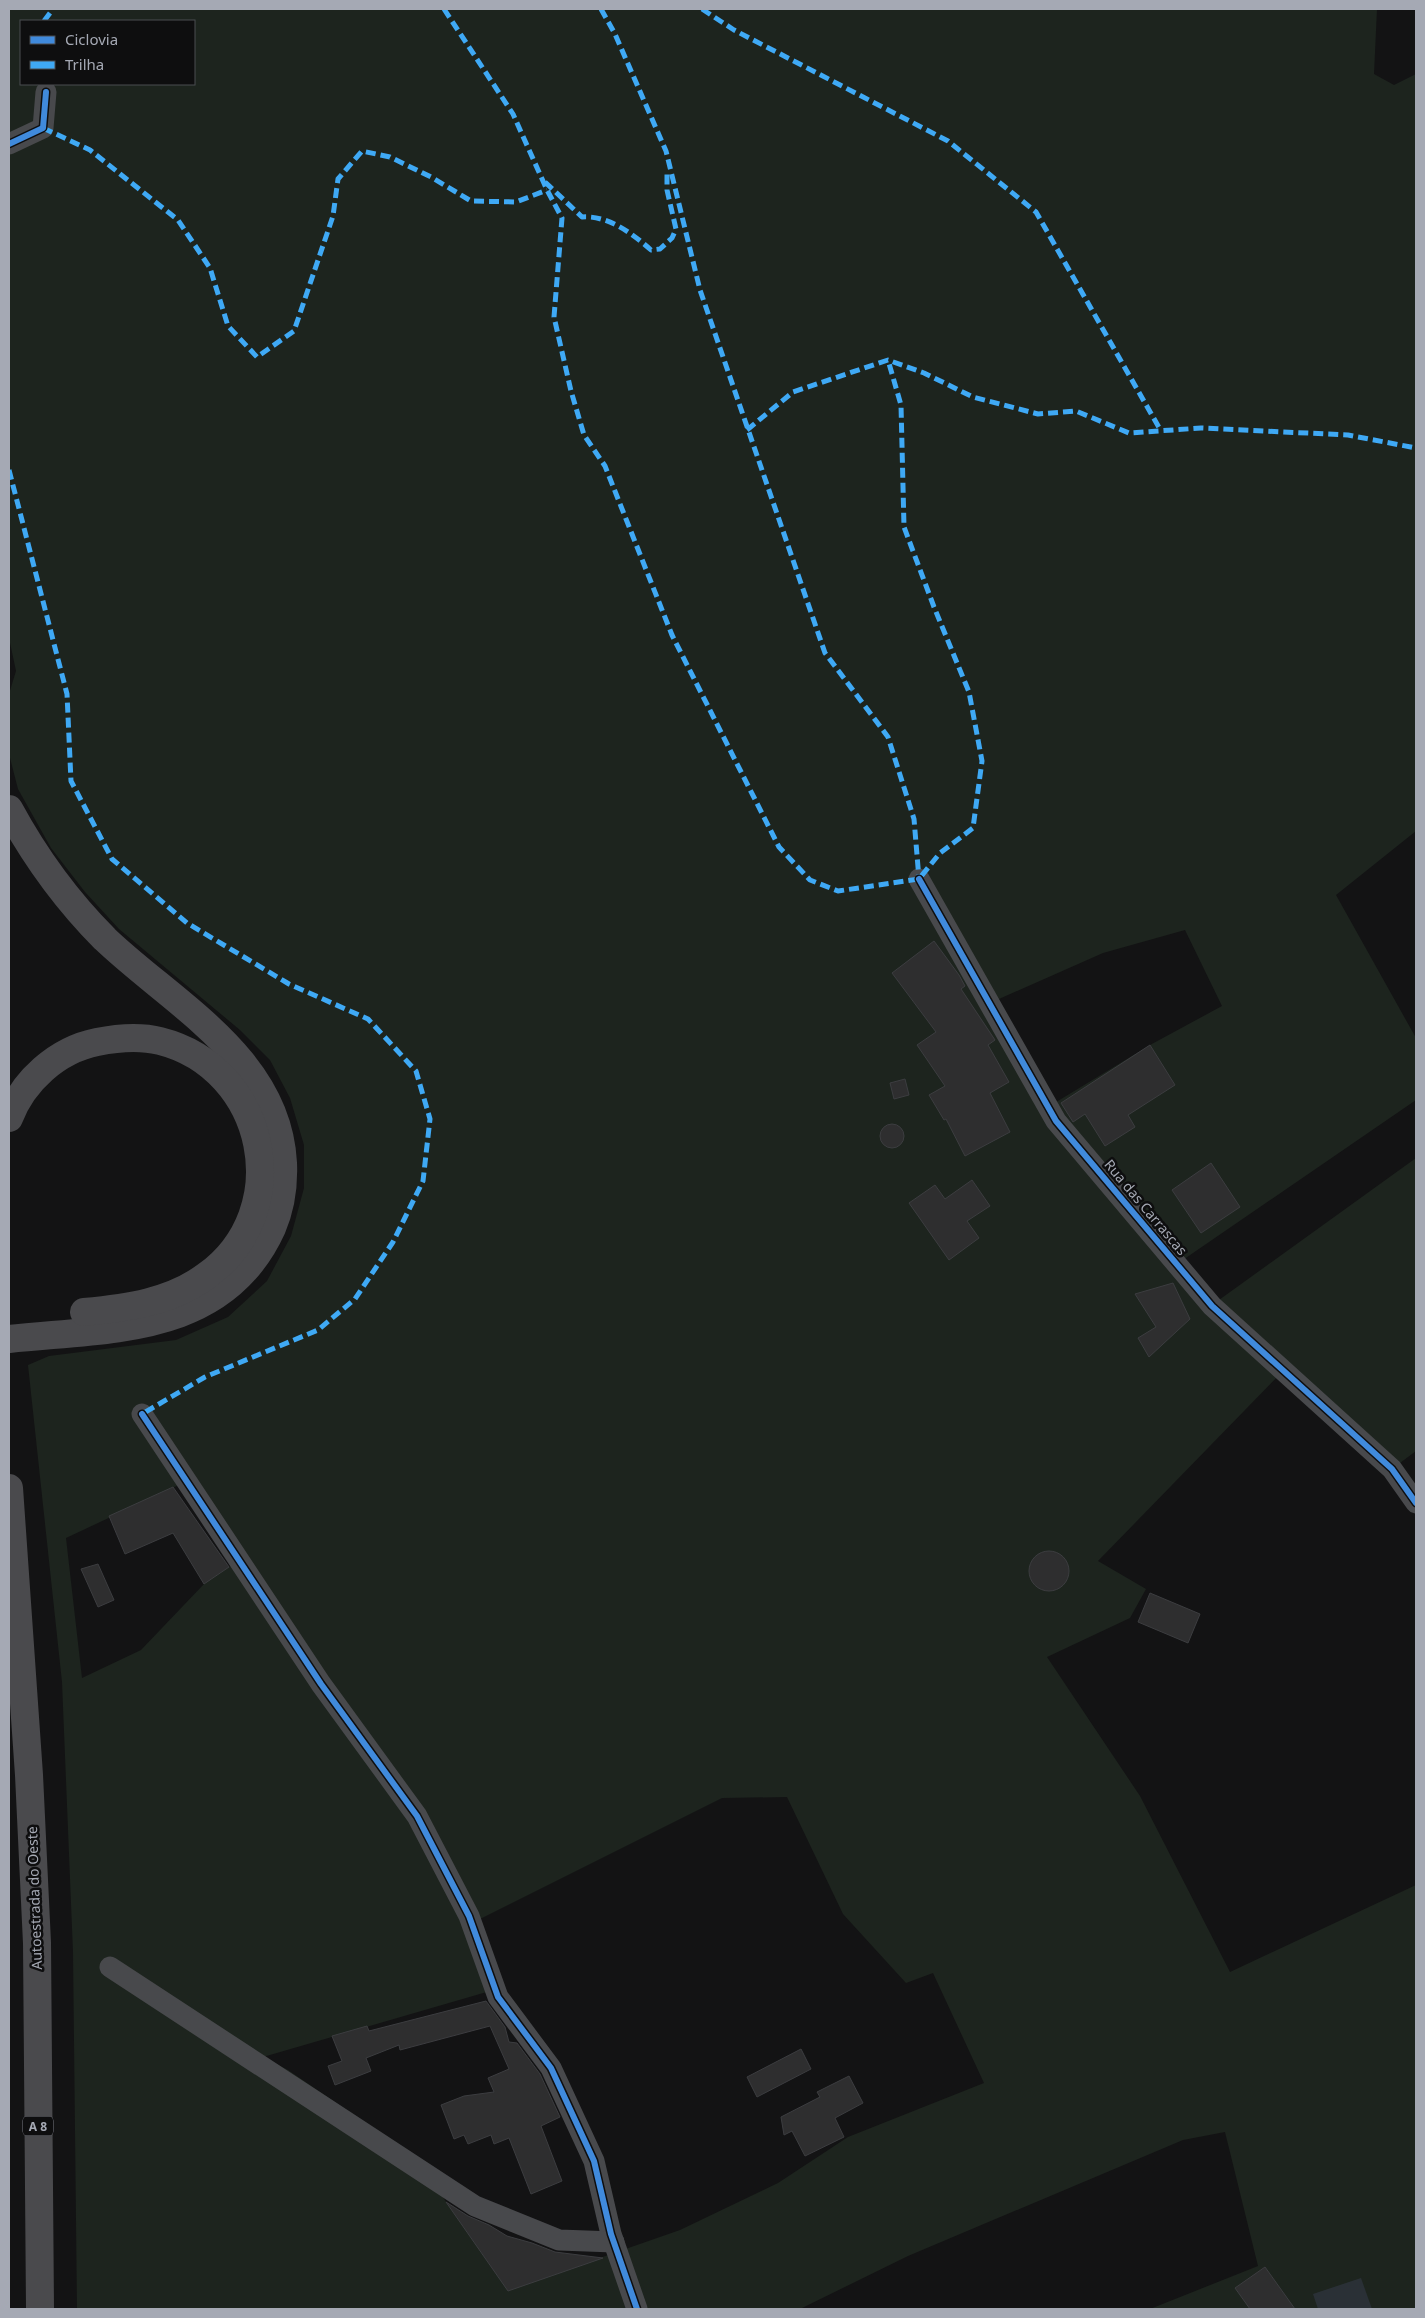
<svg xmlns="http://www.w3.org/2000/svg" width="1425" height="2318" font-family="'Noto Sans',sans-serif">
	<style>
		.green { fill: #1d241e; fill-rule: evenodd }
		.water { fill: #2a3036 }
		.building { fill: #2e2e2f; stroke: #3c3d40 }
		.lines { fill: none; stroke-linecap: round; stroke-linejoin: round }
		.minor { stroke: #48494c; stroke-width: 21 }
		.motorway { stroke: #4a4a4d; stroke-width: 28 }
		.quiet { stroke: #3fa9f5; stroke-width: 5; stroke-dasharray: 10 5; stroke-linecap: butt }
		.cycleway-casing { stroke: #0e0e0f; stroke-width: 9 }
		.cycleway { stroke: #408adc; stroke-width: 6 }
		.labels { text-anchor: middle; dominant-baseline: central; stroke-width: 5; stroke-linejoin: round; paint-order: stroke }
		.shield { fill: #0e0e0f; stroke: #787a82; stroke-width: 1 }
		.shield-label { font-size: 12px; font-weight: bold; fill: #a5a9b4 }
		.street-label { font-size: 14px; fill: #a5a9b4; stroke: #0e0e0f }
	</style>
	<rect width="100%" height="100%" fill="#131314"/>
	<path class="green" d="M9,9H1377L1374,74L1394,85L1416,74V831L1336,895L1416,1038V1100L1177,1264L1212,1305L1416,1158V1451L1392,1469L1283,1371L1098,1561L1146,1589L1130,1618L1047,1657L1140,1796L1230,1972L1416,1885V2309H1150L1258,2266L1225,2132L1183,2140L908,2256L800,2309H77L73,1952L62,1682L28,1365L49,1356L176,1340L228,1317L267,1281L291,1236L304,1188V1145L290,1098L270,1060L240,1030L119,929L85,892L51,848L18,789L9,754V694L16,671L9,638ZM21,21H194V84H21ZM1185,930L1222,1006L1150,1045L1048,1107L990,1003L1103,953ZM181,1484L240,1562L229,1567L204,1584L141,1650L82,1678L66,1538ZM787,1797L843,1914L906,1983L933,1973L984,2083L848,2137L778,2183L680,2230L508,2290L414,2156L288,2070L263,2057L497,1989L472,1923L722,1798Z"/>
	<polygon class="water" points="1361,2278 1372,2309 1318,2309 1313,2294"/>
	<g class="building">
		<polygon points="934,941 959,975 965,986 961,989 995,1040 988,1045 1009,1082 990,1093 1010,1132 965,1156 946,1119 944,1120 929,1095 945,1086 917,1045 936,1032 892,973"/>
		<polygon points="1150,1045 1175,1085 1128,1115 1135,1127 1105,1146 1085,1114 1073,1122 1061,1103"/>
		<polygon points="905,1079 909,1095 894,1099 890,1083"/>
		<circle cx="892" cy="1136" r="12"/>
		<polygon points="1211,1163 1240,1207 1201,1233 1172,1190"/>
		<polygon points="972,1180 990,1206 967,1221 979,1238 949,1260 909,1203 935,1185 945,1199"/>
		<polygon points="1173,1283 1190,1319 1149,1357 1138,1338 1156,1327 1135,1294"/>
		<polygon points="173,1487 229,1567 204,1584 173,1533 125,1554 109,1516"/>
		<circle cx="1049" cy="1571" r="20"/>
		<polygon points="98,1564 114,1600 98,1607 81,1569"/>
		<polygon points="1150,1593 1200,1614 1188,1643 1138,1622"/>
		<polygon points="486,2001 505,2027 509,2042 517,2043 540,2074 560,2117 541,2126 562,2181 531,2194 509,2138 494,2144 491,2135 468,2144 464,2135 454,2139 441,2105 464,2096 494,2092 488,2078 509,2069 490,2026 400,2050 399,2045 366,2058 371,2071 335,2085 328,2066 342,2061 332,2036 367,2026 369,2031"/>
		<polygon points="801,2049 811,2069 757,2097 747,2077"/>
		<polygon points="849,2076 863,2103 835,2118 844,2137 805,2156 792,2131 784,2135 781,2117 820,2097 817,2092"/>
		<polygon points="446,2202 468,2216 489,2225 507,2236 532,2243 555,2252 603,2258 508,2291"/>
		<polygon points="1265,2267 1295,2309 1250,2309 1235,2288"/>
	</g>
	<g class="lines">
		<g class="minor">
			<polyline points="9,144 43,128 46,92"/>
			<polyline points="919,879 1056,1121 1212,1306 1392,1469 1416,1503"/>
			<polyline points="142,1414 321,1684 417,1816 469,1916 498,1997 551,2068 594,2161 611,2234 637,2309"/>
			<polyline points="110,1967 475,2206 559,2240 614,2242"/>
		</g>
		<g class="motorway">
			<path d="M9,809C35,857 66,900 105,939C173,1004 278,1058 283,1163C284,1185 281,1207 272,1228C223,1336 109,1328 9,1339"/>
			<path d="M9,1118C23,1081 57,1050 97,1042C117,1038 140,1036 160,1041C267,1068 297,1211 206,1276C171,1302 127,1308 84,1312"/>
			<polyline points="9,1488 29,1775 37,1943 40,2309"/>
		</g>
		<g class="quiet">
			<polyline points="444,9 513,114 547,190 562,218 554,317 571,391 584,435 605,466 672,635 779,847 810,880 838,891 919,879 940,853 973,828 982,761 969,692 934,607 904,527 901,405 888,360"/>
			<polyline points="601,9 615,34 666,151 700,290 825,653 888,737 914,819 919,879"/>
			<polyline points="702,9 734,30 948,141 1036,212 1161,431"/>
			<polyline points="44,21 53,9"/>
			<polyline points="43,128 90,150 178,220 210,268 228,326 257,357 294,331 333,216 338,179 362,151 390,157 431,177 471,201 516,202 547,190"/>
			<path d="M545,182L582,217C608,215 633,234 651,250L660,249L672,238L676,229L667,190V171"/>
			<polyline points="747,430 793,392 888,360 924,373 973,397 1038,414 1076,411 1129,433 1201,428 1348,435 1416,448"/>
			<polyline points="9,470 67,694 71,781 112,859 187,923 289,984 368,1019 416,1071 430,1119 423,1181 393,1242 355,1299 318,1330 205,1377 142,1414"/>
		</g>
		<g class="cycleway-casing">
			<g id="cycleway">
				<polyline points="9,144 43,128 46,92"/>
				<polyline points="919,879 1056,1121 1212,1306 1392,1469 1416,1503"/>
				<polyline points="142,1414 321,1684 417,1816 469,1916 498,1997 551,2068 594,2161 611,2234 637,2309"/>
			</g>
		</g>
		<use href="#cycleway" class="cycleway"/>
	</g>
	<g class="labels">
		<rect class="shield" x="23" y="2116.5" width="30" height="19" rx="4"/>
		<g class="shield-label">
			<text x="38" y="2126">A 8</text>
		</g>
		<g class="street-label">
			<text transform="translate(1146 1207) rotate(50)">Rua das Carrascas</text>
			<text transform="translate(34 1898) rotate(-92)">Autoestrada do Oeste</text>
		</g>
	</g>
	<rect width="1425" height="2318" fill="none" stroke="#a5a9b4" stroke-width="20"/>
	<rect x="20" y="20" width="175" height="65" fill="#0e0e0f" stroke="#4a4c51"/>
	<rect x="30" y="36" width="25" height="8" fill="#408adc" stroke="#4a4c51"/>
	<text x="65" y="45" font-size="15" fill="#a5a9b4">Ciclovia</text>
	<rect x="30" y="61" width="25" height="8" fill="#3fa9f5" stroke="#4a4c51"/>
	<text x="65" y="70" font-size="15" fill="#a5a9b4">Trilha</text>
</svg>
